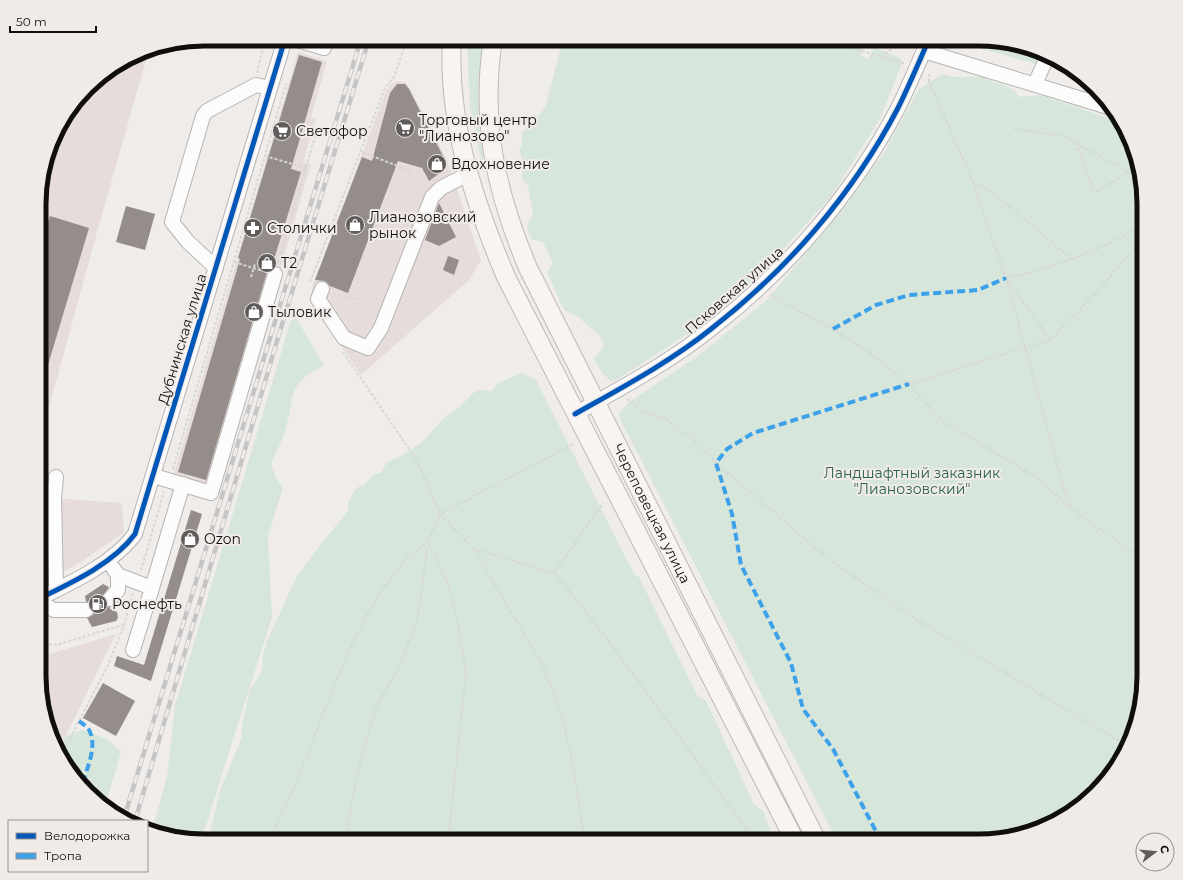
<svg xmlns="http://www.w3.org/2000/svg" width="1183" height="880" font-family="Montserrat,sans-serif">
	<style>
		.built { fill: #e6ddda }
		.green { fill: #d7e6db }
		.building { fill: #948d8a }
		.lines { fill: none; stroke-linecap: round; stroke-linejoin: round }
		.minor-tunnel { stroke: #cecbc9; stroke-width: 14; stroke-dasharray: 14 7; stroke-linecap: butt }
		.minor-casing { stroke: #b6b4b2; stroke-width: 16 }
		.major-casing { stroke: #c1b8b6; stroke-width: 20 }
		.path { stroke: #d8d7d6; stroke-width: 2; stroke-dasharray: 3 2; stroke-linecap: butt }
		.minor { stroke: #fdfcfc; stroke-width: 14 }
		.major { stroke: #f8f4f2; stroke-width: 18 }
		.rail-casing { stroke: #c6c5c5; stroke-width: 4.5 }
		.rail { stroke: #f0ebe9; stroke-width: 3; stroke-dasharray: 9; stroke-linecap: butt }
		.quiet { stroke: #3da1e9; stroke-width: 4; stroke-dasharray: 8 4; stroke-linecap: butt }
		.cycleway-casing { stroke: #f0ebe9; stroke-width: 8 }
		.cycleway { stroke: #0057b8; stroke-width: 5 }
		.labels { text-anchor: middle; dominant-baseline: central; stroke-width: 4; stroke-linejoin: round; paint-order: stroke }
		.poi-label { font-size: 14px; fill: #110f0e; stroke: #f0ebe9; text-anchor: start }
		.street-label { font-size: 14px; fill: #110f0e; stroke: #f0ebe9 }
		.park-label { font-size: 14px; fill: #2a6446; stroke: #f0ebe9 }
		.rim { fill: none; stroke: #110f0e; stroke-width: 5 }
	</style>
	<rect width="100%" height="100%" fill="#efecea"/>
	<g class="built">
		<polygon points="149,49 96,236 40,440 40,182 61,121 95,80"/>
		<polygon points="298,52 327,61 311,117 316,119 303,162 311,164 216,490 173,477"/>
		<polygon points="398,81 405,82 409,87 447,160 481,260 469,280 361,375 310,299 313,284 386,91 391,84"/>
		<polygon points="40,497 122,503 124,532 81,562 40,585"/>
		<polygon points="116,634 65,737 57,751 39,687 39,657"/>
	</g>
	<g class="green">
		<polygon points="467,39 484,39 486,163 482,164 470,107"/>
		<polygon points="563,39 865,39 861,55 868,59 879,39 891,39 882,44 878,49 900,58 902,63 880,119 832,195 770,264 703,324 618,379 611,381 603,374 594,359 604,346 599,335 578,317 564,310 547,272 553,263 543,242 531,239 527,226 533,214 528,186 522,179 522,160 519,148 522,146 522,133 545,108"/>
		<polygon points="963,39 990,39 1042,51 1048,55 1043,66 961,43"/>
		<path d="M942,74C958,79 966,76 982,77C987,77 991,82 996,83C1008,86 1012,87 1020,97L1040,95L1120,122L1127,131L1144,203V687L1131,740L1103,785L1052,824L979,841H837L621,421L619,413L629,402L698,356L766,301L848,203L885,151L919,89Z"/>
		<path d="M297,319L324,366C285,384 296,396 285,431C282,442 275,453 271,465L277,480L283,487L268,536L272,617L201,841H193L152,831L167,776L175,706L291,320Z"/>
		<polygon points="521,373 536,380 634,574 639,577 697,695 706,701 754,804 764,812 773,838 783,841 208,841 220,791 242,737 241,731 249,692 263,669 262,659 267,641 296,578 324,540 348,511 348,503 354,492 358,487 364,485 373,475 382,472 385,465 393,459 398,458 422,442 445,417 460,407 473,393 480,390 491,391 499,383"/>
		<polygon points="82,730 107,739 121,752 105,806 95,800 57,751 65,737"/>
	</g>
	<g class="building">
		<polygon points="299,55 322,62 291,169 301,172 272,266 267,272 206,480 178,472 240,259 238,258"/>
		<polygon points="397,84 405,84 409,89 444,158 444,170 429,181 422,168 398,161 348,293 330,286 325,281 315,280 362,157 372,161 390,93"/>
		<polygon points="439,203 456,237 439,246 425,240"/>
		<polygon points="126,206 155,214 145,250 116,242"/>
		<polygon points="50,216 89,228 42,385 40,385 40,247"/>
		<polygon points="448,256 459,260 454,275 443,270"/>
		<polygon points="191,510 202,514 151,681 114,666 117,656 144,665"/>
		<polygon points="103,584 109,587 102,597 102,602 105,606 110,607 110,609 117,612 118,618 116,621 92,627 87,618 93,615 94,610 91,603 86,602 85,596"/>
		<polygon points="103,683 135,701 116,736 83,718"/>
	</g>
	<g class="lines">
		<polyline class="minor-tunnel" points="86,610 110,599"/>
		<g class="minor-casing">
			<g id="minor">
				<polyline points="294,39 324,48"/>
				<polyline points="924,51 1108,107"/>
				<polyline points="1035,84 1048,55"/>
				<polyline points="216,268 188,242 172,222 203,116 207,111 256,85 270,88"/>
				<polyline points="322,289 318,299 344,338 368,348 381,328 432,197 441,188 468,174"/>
				<path d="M575,414C621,388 670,362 711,329C787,270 853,194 898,108C909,86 919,62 929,39"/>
				<polyline points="154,476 211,493 275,274"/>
				<polyline points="56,477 54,498 56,590"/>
				<polyline points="118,575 152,588 183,484"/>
				<path d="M40,598C71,583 114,563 135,534L285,39"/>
				<polyline points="110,599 118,590 118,575 113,568"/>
				<polyline points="40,602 54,610 86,610"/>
				<polyline points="133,650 152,588"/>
			</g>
		</g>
		<g class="major-casing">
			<g id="major">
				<path d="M452,39C447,122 474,201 506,277L795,841"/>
				<path id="s1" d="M493,39C480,122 496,192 528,268L817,841"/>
			</g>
		</g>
		<g class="path">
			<polyline points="824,39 882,57 903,39"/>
			<polyline points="979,39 984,49"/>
			<polyline points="882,57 905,64"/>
			<polyline points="257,73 265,39"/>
			<polyline points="929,74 929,82 973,182 992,192 1073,260"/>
			<polyline points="1014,129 1063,136 1129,172 1139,183"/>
			<polyline points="1077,143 1094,193 1129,172"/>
			<polyline points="362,152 408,170 410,178"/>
			<polyline points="265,156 306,168"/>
			<polyline points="973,182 1006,278 1064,489 1072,508"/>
			<polyline points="234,262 263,271"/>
			<polyline points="278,263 318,126"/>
			<polyline points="251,277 255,264"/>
			<polyline points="310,282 385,88 394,77 407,39"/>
			<path d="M333,294C343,297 353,297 363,301"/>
			<polyline points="770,295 833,329 867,351 909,384 941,420 1036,477 1072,509 1144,560"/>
			<path d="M1050,340L1006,278C1059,267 1098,251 1144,224"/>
			<polyline points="343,352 416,459 440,514 428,542 418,616 401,664 377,705 367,736 356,780 345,841"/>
			<polyline points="909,384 1050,340 1094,295 1144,237"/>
			<polyline points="627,399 643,412 664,418 693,439 716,463 831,561 919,621 1127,746"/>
			<polyline points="573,444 440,514 474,549 543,666 562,715 571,755 585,841"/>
			<polyline points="173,469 286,84"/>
			<polyline points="474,549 554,573 606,637 755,841"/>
			<polyline points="141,570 164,492"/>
			<polyline points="554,573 603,503"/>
			<polyline points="39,643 56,645 123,625"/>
			<polyline points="61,756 108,665 124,625 133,593"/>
			<path d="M269,841C280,817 292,793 302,768C328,705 368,578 428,542L446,579L456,613L466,672L448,841"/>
		</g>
		<use href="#minor" class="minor"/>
		<use href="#major" class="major"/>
		<g class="rail-casing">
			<g id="rail">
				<polyline points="124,818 361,39"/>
				<polyline points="135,821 277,341 369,39"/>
			</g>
		</g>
		<use href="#rail" class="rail"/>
		<g class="quiet">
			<polyline points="833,329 876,305 909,295 978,290 1006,278"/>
			<path d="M79,721C83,724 88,727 90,732C97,747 87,769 82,784"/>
			<polyline points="881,841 833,749 803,709 791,663 741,565 732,514 716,463 727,449 753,433 909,384"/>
		</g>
		<g class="cycleway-casing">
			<g id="cycleway">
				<path d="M575,414C621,388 670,362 711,329C787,270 853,194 898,108C909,86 919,62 929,39"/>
				<path d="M40,598C71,583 114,563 135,534L285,39"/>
			</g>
		</g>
		<use href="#cycleway" class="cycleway"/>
	</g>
	<defs>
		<g id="supermarket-disc" transform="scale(1)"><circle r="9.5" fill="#5f5c5b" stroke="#f0ebe9"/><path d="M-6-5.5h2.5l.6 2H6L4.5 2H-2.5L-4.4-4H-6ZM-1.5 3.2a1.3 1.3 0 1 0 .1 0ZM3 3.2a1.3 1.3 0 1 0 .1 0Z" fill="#fff"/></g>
		<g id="shop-disc" transform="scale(1)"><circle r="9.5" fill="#5f5c5b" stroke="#f0ebe9"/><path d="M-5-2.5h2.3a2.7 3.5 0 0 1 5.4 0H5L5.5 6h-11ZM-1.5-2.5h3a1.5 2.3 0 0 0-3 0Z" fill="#fff"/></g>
		<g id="pharmacy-disc" transform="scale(1)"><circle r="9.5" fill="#5f5c5b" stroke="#f0ebe9"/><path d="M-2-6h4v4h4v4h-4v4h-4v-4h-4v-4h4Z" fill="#fff"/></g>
		<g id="fuel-disc" transform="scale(1)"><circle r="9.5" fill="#5f5c5b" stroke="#f0ebe9"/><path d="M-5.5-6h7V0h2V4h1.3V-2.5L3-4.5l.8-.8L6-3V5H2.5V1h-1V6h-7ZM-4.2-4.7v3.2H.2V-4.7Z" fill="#fff"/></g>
	</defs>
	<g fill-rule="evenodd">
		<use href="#supermarket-disc" x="405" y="128"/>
		<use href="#supermarket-disc" x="282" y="131"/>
		<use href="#shop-disc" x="437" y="164"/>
		<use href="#shop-disc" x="355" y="225"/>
		<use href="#pharmacy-disc" x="253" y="228"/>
		<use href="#shop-disc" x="267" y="263"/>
		<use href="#shop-disc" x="254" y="312"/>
		<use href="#shop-disc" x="190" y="539"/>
		<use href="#fuel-disc" x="98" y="604"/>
	</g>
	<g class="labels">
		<g class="poi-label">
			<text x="419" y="120">Торговый центр<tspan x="419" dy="16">"Лианозово"</tspan></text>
			<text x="296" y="131">Светофор</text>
			<text x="451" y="164">Вдохновение</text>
			<text x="369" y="217">Лианозовский<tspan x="369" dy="16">рынок</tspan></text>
			<text x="267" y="228">Столички</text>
			<text x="281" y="263">T2</text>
			<text x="268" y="312">Тыловик</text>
			<text x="204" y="539">Ozon</text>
			<text x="112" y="604">Роснефть</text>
		</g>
		<g class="street-label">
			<text transform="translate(734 290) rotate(-41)">Псковская улица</text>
			<text transform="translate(182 339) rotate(-73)">Дубнинская улица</text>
			<text stroke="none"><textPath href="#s1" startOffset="510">Череповецкая улица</textPath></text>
		</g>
		<g class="park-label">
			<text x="912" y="473">Ландшафтный заказник<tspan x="912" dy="16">"Лианозовский"</tspan></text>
		</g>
	</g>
	<path d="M0 0H1183V880H0ZM204 46H979A158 158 0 0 1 1137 204V676A158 158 0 0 1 979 834H204A158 158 0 0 1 46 676V204A158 158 0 0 1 204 46Z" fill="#f0ebe9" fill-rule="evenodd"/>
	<path class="rim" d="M204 46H979A158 158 0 0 1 1137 204V676A158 158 0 0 1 979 834H204A158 158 0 0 1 46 676V204A158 158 0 0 1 204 46Z"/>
	<rect x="8" y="820" width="140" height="52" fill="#f0ebe9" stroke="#979391"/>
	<rect x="16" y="833" width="20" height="6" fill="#0057b8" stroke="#979391"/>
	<text x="44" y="840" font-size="12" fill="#110f0e">Велодорожка</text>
	<rect x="16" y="853" width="20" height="6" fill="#3da1e9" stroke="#979391"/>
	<text x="44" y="860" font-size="12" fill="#110f0e">Тропа</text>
	<g transform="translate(1155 852) rotate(74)"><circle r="19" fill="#f0ebe9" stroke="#979391"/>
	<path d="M0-3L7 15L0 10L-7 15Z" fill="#5f5c5b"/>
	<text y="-6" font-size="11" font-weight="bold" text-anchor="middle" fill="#110f0e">С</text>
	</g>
	<path d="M10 26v6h86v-6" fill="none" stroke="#110f0e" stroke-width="2"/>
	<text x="16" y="26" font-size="12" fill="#110f0e" stroke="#f0ebe9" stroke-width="3" paint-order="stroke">50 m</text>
</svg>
